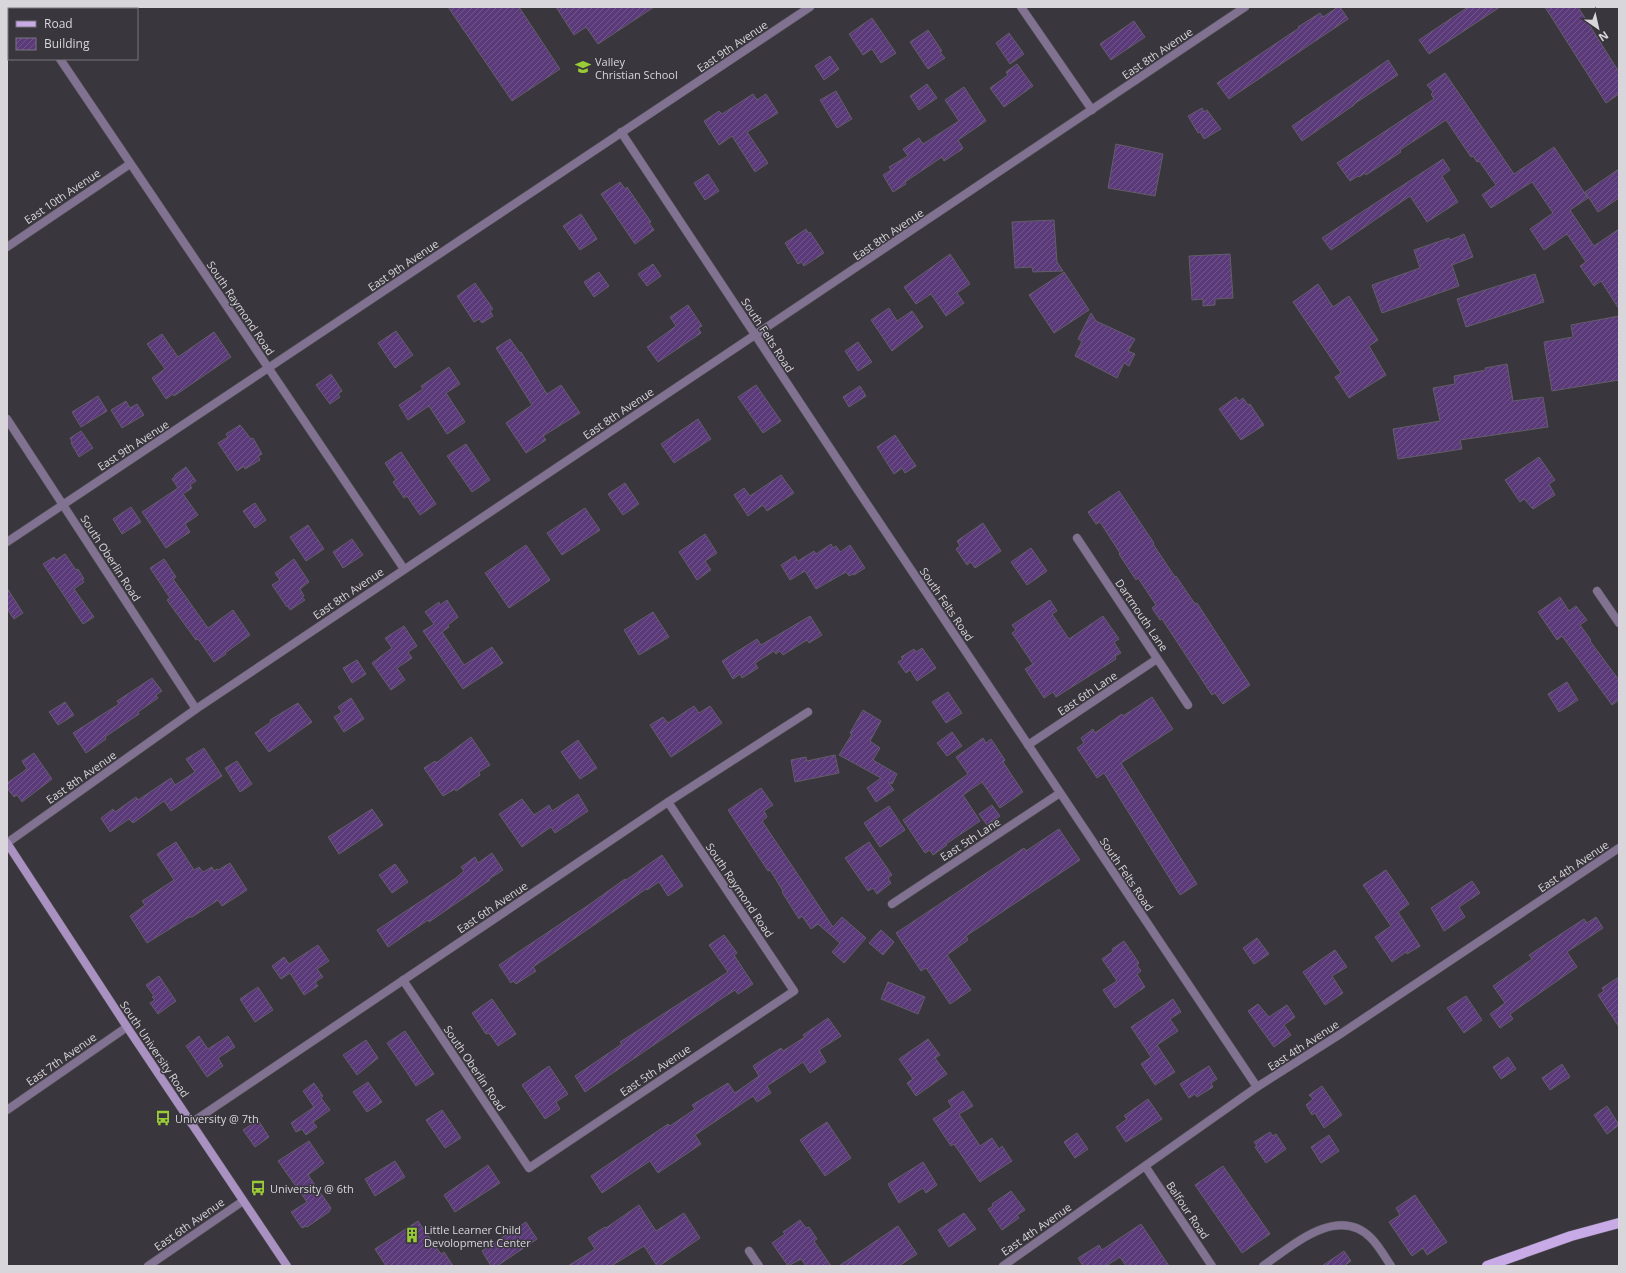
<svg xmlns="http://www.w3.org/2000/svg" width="1626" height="1273" font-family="'Open Sans',sans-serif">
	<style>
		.building { fill: url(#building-hatch); stroke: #625e66 }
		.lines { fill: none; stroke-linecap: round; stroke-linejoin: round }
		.minor-casing { stroke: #565359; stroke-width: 9 }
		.tertiary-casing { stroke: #565359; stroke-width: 9 }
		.secondary-casing { stroke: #565359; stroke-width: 9 }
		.primary-casing { stroke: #565359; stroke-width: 11 }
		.minor { stroke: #807290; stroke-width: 8 }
		.tertiary { stroke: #807290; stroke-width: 8 }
		.secondary { stroke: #a992c1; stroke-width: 8 }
		.primary { stroke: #c8aae7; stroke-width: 10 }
		.labels { text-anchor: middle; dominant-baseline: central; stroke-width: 3; stroke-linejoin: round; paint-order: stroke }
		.street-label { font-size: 11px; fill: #d8d6db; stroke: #39363d }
		.poi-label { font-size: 11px; fill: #d8d6db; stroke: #39363d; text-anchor: start }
	</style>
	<defs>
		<pattern id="building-hatch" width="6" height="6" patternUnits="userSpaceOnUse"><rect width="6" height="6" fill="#5b3a79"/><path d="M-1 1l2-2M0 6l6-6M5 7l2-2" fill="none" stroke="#72568b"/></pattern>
	</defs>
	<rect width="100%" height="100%" fill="#39363d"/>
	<g class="building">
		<polygon points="448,7 519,7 560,69 512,101"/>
		<polygon points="556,7 654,7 598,44 586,27 574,35"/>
		<polygon points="1338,7 1340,7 1348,19 1229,99 1217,83 1299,28 1298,27 1320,13 1323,17"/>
		<polygon points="1468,7 1500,7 1429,54 1419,40"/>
		<polygon points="1545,7 1578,7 1619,72 1619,94 1606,103"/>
		<polygon points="872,18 896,53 881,63 872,49 863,55 849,34"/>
		<polygon points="1134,21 1145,37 1111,60 1100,44"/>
		<polygon points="928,30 942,51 940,52 945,58 928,69 910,42"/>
		<polygon points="1009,33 1024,54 1010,64 996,43"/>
		<polygon points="830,56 839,69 824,80 815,66"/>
		<polygon points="1388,60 1398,75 1354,104 1354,105 1302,141 1292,126"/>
		<polygon points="1017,64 1033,86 1004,107 990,88 1008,75 1006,72"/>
		<polygon points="1445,73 1514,174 1554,147 1588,198 1570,210 1594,246 1619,229 1619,309 1601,281 1594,286 1580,266 1586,262 1567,234 1544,250 1530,229 1553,213 1532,182 1491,208 1482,195 1496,185 1479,161 1477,162 1473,156 1471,157 1446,120 1400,150 1401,152 1366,175 1365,173 1359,177 1358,176 1350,181 1337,163 1434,99 1431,94 1433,92 1427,85"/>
		<polygon points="927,84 937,98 919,110 910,96"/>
		<polygon points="964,87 986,121 958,140 963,148 961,150 944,161 942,157 905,182 906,184 893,192 883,175 891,170 889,167 908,156 903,149 919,138 923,144 959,121 945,100"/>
		<polygon points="836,91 852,119 837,128 820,100"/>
		<polygon points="753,94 757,100 766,94 778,113 747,132 768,163 755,172 732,136 719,145 704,121 719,111 722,114"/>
		<polygon points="1202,108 1204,112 1207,110 1221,129 1204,139 1200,132 1198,133 1188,116"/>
		<polygon points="1116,144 1163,154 1155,196 1108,188"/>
		<polygon points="1443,159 1450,170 1442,176 1458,202 1427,222 1410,196 1331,250 1322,238"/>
		<polygon points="1619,169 1619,198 1598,212 1585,192"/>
		<polygon points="708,174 719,191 705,200 694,183"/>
		<polygon points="620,182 625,189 627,187 651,222 649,223 654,230 635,244 601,194"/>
		<polygon points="581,214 597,239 580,250 563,226"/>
		<polygon points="1054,220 1057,262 1063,271 1033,272 1032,267 1015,268 1012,222"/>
		<polygon points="806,229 808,233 810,232 824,253 804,266 801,262 798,264 785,243"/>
		<polygon points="1464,234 1473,257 1452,265 1459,286 1382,313 1372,285 1420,268 1414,250 1449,238 1450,240"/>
		<polygon points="950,254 970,284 957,293 964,303 946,316 931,294 916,304 904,287"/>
		<polygon points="1230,254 1233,298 1215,299 1215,305 1203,306 1203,299 1192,300 1189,256"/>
		<polygon points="653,264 661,276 647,286 638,274"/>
		<polygon points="599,272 609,286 594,297 584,282"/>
		<polygon points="1064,272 1089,310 1054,333 1029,295"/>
		<polygon points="1535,274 1544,302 1466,327 1457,299"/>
		<polygon points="475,283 493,309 490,311 493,316 482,323 479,319 474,322 457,296"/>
		<polygon points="1318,284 1333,307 1349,296 1378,340 1369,346 1386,375 1349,398 1335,377 1341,373 1293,302"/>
		<polygon points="688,305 702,326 698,328 701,333 658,362 647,347 676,326 670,317"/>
		<polygon points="889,308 897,321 912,311 923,327 892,351 871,320"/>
		<polygon points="1091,313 1096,321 1135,339 1128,351 1135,354 1129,366 1124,363 1117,378 1075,356 1082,341 1078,339"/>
		<polygon points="1619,316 1619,380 1552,391 1544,342 1573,337 1571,325"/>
		<polygon points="396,331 413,355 395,368 378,343"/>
		<polygon points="214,332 231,357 174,396 173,394 166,399 152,378 165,369 147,344 162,334 178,357"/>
		<polygon points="510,339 520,353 521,352 547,394 561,385 580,413 543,436 546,440 526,453 506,423 532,405 496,348"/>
		<polygon points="858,342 872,362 858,371 845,351"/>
		<polygon points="1507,364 1513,401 1543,397 1548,427 1460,440 1462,449 1398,459 1393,429 1440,421 1433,388 1455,384 1454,376 1486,370 1485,368"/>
		<polygon points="449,367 460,384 446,393 465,422 447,434 429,406 408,420 399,405 423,389 421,386"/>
		<polygon points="331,374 342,391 338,394 340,397 330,404 316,385"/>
		<polygon points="756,385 781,421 763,433 738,397"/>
		<polygon points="860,386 866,396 849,407 843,397"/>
		<polygon points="98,396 107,411 81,427 72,412"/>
		<polygon points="1236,397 1239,401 1243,398 1248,405 1250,404 1264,425 1241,440 1219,409"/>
		<polygon points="126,401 130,408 137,404 144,415 122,428 111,410"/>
		<polygon points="698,419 711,439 674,463 661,444"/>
		<polygon points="240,425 251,439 253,438 262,454 258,456 260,460 245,469 244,466 237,471 218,443 228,437 226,434"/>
		<polygon points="81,431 93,448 79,457 71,443 72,442 70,438"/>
		<polygon points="895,435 916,466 905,473 902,468 894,474 877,447"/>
		<polygon points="466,444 490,480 472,492 447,456"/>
		<polygon points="401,452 436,504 420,515 407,496 404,498 393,482 396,480 385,463"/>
		<polygon points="1539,457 1555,480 1549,484 1555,495 1533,509 1524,499 1520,502 1505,480"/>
		<polygon points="186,467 196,481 190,485 192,488 183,494 198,515 185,524 190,532 166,548 142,512 178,488 172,479 175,476 175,475"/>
		<polygon points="781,475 794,493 767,511 763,505 748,516 734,495 744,488 750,496"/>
		<polygon points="625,483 639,504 623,515 608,494"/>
		<polygon points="1119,491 1154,543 1153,544 1175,577 1176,576 1195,604 1197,603 1250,685 1223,704 1215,693 1212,695 1162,619 1160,620 1152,608 1156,605 1138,578 1136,580 1119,554 1120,553 1100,522 1096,524 1088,512"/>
		<polygon points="255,503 266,520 255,528 243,511"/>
		<polygon points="131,507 141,522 122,534 113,519"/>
		<polygon points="585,508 600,530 562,555 547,533"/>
		<polygon points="983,523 1001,551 975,568 971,562 967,565 956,549 960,546 957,541"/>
		<polygon points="308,525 324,549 306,561 290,537"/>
		<polygon points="705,534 717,553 705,561 711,570 697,580 679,552"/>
		<polygon points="352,539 363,555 343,568 333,552"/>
		<polygon points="831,544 833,548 836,546 840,552 850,545 865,568 854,575 853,574 849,576 846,572 816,589 805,571 790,580 781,565 795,556 798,561 814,551 816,554"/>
		<polygon points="526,545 550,580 509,608 485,573"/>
		<polygon points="1031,548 1047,571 1027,585 1011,562"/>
		<polygon points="65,554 76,570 78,569 84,579 82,580 84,582 74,589 94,617 83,624 43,564 54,557 56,560"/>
		<polygon points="164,559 176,577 173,579 208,628 233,610 250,635 225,653 226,654 214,662 198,639 196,640 167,600 170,598 150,568"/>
		<polygon points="294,559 309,582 300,589 304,596 302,597 305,600 290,610 288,606 287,607 272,585 280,580 275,573"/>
		<polygon points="7,588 23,613 14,619 7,609"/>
		<polygon points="1560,597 1569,611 1576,606 1587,620 1580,625 1591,640 1590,641 1619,680 1619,700 1612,705 1562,636 1557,640 1538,612"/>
		<polygon points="447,600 458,617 448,625 449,627 442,632 464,665 492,647 503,663 463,689 423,631 434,624 425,612 439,602 440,605"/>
		<polygon points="1050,600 1057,611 1052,614 1069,639 1103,616 1119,639 1114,642 1121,653 1115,656 1116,659 1056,697 1053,692 1044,698 1025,669 1033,664 1012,633 1016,630 1012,625"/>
		<polygon points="653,612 669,637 639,655 624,630"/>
		<polygon points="810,616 822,635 809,643 807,640 783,655 780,651 776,654 774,651 755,663 758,668 742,678 740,674 733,679 722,661 757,639 761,645"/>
		<polygon points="404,626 417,646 408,652 412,658 397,668 405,680 391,690 372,663 392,648 385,638"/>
		<polygon points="922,648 936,668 917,681 910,670 906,673 898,662 903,659 901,657 914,649 916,652"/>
		<polygon points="357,660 366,674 352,683 343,668"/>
		<polygon points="152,678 162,691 156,695 158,698 138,712 139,714 105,737 106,739 86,753 73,733 119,704 117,701"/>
		<polygon points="1567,682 1578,700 1559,712 1548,694"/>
		<polygon points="948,692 962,713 946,723 932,702"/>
		<polygon points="1152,697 1173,729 1121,763 1197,884 1180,895 1104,773 1097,778 1077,748 1084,743 1081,738 1093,729 1095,733 1122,714 1123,716"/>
		<polygon points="351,698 364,719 344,732 334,717 342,712 338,707"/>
		<polygon points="65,702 74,715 58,725 49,712"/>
		<polygon points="298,703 312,722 269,752 255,733 271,722 270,720"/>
		<polygon points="694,706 699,713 710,706 722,723 671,757 650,725 663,717 668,723"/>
		<polygon points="863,710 881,721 870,741 880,748 873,760 897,774 892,784 888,782 894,790 876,802 867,788 881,778 839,755 852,734 850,733"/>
		<polygon points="952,732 962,746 947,756 937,743"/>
		<polygon points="471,737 490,765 479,772 480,775 456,791 455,789 443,796 424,768 435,761 436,763"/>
		<polygon points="983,738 986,743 991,739 1005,760 1003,762 1023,792 1000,808 982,782 963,795 980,821 946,844 947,845 933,855 930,850 925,853 903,820 968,774 956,757"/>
		<polygon points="578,740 597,768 580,779 561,752"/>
		<polygon points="204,748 222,776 171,811 164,801 133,823 129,819 110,832 101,818 113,809 115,812 136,797 138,800 171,778 175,785 195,772 186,759"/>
		<polygon points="34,753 52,779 22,802 17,795 14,797 7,788 7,783 27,769 22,761"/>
		<polygon points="835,755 839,773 795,782 791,760 806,757 807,761"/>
		<polygon points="237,761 252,784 240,792 225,768"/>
		<polygon points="761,788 773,805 764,811 767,817 762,821 833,927 842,917 866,938 844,963 832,952 840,943 818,924 811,929 802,916 799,919 782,892 783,891 770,870 768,871 728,810"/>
		<polygon points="578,794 588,811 555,833 551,827 522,847 499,814 522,799 534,815 549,805 552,811"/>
		<polygon points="992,805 1000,816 987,825 979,814"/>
		<polygon points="889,806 905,830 880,847 864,823"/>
		<polygon points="372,809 383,825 339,854 328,837"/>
		<polygon points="1059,829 1080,860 966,936 968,940 947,955 971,990 950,1004 926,968 921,971 896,933 1024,848 1026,851"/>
		<polygon points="176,842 194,870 199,867 203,872 212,867 214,871 217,869 218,870 230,863 247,890 222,906 218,900 192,917 189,917 147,943 130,916 145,905 142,901 174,880 157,854"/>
		<polygon points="869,842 892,875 888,878 891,883 877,894 873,888 868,891 845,858"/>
		<polygon points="492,853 503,870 489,879 490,880 429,922 428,920 388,947 377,930 456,878 464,871 461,867 475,857 478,863"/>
		<polygon points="662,855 683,886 668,896 659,882 647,890 646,889 533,967 536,971 516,984 513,981 511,983 499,965 590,904 625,879 626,880"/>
		<polygon points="395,864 408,882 392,893 379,875"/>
		<polygon points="1386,870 1409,904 1398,912 1420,946 1407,954 1406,952 1392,962 1375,937 1391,926 1363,885"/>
		<polygon points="1472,881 1480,893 1459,907 1465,917 1444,931 1431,908"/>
		<polygon points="1596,917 1603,928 1567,952 1577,967 1510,1014 1513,1019 1500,1028 1490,1014 1505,1003 1493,986 1532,959 1529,955 1564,932 1584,919 1587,923"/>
		<polygon points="881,930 894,942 883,955 869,943"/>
		<polygon points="724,935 737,953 734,955 753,984 738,994 735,990 721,999 585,1092 575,1076 622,1044 620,1042 728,972 709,945"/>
		<polygon points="1257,938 1269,954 1254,964 1243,948"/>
		<polygon points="1124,941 1139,963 1137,965 1141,971 1137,974 1145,987 1115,1008 1103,990 1117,981 1102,959 1113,951 1112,949"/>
		<polygon points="318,945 329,961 317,969 323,977 315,982 318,986 304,995 290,973 281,979 272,966 284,957 289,964"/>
		<polygon points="1335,950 1347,967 1332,976 1343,993 1325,1005 1303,972"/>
		<polygon points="159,976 176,1001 158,1014 150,1003 155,1000 152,997 154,996 146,985"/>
		<polygon points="1619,977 1619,1027 1598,995 1604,991 1602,988"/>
		<polygon points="888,982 925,997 918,1014 881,999"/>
		<polygon points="258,987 273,1010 255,1022 240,999"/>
		<polygon points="1466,996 1482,1020 1464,1033 1447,1008"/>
		<polygon points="492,999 516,1034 498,1046 489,1033 486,1034 472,1013"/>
		<polygon points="1173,999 1181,1012 1170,1019 1178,1031 1157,1045 1175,1072 1155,1085 1141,1064 1151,1057 1131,1027"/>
		<polygon points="1258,1004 1269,1017 1287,1005 1295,1017 1284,1025 1291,1035 1274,1047 1248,1011"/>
		<polygon points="828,1018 841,1036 819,1050 826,1062 810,1073 803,1062 767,1086 771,1093 757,1102 753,1096 695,1135 701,1144 658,1173 650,1161 602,1193 591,1176 668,1124 670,1126 695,1109 692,1105 728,1083 735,1093 759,1076 753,1066 781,1048 783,1051 805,1037 803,1035"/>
		<polygon points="405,1031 434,1074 416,1086 387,1043"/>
		<polygon points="199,1036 208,1049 228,1036 235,1047 218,1058 223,1066 207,1077 186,1046"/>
		<polygon points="928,1039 940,1055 935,1058 947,1074 916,1096 907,1083 913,1079 899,1059"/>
		<polygon points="366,1040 378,1058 357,1075 343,1055"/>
		<polygon points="1508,1057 1516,1069 1501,1079 1493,1067"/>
		<polygon points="1562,1064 1570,1077 1550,1090 1542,1078"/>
		<polygon points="549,1066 568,1094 556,1102 560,1109 545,1119 522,1085"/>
		<polygon points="1209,1066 1217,1079 1211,1083 1213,1087 1197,1097 1195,1094 1189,1098 1180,1084"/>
		<polygon points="368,1082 382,1102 367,1112 353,1092"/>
		<polygon points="314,1083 323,1096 321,1098 330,1110 313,1122 317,1127 306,1135 302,1129 296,1132 291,1123 314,1107 303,1091"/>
		<polygon points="1322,1086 1342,1115 1324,1128 1315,1113 1312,1115 1306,1105 1313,1099 1309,1095"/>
		<polygon points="963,1091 973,1106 959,1114 980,1146 992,1138 999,1149 1002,1146 1012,1161 980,1182 954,1144 951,1146 933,1119 952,1107 948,1101"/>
		<polygon points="1148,1099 1162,1119 1126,1142 1116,1127 1127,1119 1124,1116"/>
		<polygon points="1607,1106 1619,1125 1607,1134 1594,1115"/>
		<polygon points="442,1110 461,1138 445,1148 426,1120"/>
		<polygon points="258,1120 269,1137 255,1147 243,1130"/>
		<polygon points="827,1122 851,1158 825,1176 800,1140"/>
		<polygon points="1270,1132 1273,1136 1276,1134 1286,1149 1266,1163 1255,1147 1257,1146 1254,1142"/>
		<polygon points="1077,1133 1088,1149 1075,1158 1064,1142"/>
		<polygon points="1329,1135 1339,1151 1321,1163 1311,1147"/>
		<polygon points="309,1141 324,1163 308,1175 331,1208 329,1212 307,1227 306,1226 302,1228 291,1212 307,1202 278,1161"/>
		<polygon points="395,1161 405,1177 375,1196 365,1179"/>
		<polygon points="923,1162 937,1185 926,1193 923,1188 899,1203 888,1184"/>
		<polygon points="488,1165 500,1183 455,1212 444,1195"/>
		<polygon points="1223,1166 1270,1234 1242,1253 1195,1185"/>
		<polygon points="1011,1191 1025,1210 1017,1215 1019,1218 1002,1230 988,1209 993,1206 992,1204"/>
		<polygon points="1415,1195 1447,1242 1427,1255 1423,1248 1412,1256 1389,1222 1400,1215 1396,1208"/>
		<polygon points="639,1205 656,1231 684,1213 700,1238 659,1266 657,1266 644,1246 611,1266 568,1266 595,1249 588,1238 605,1227 606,1228"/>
		<polygon points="964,1213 976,1229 949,1247 938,1230"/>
		<polygon points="800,1220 806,1228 809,1227 817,1239 814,1241 831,1266 806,1266 801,1259 788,1266 772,1243 785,1234 783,1232"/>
		<polygon points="418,1221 441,1254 444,1252 453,1266 386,1266 375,1249"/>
		<polygon points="526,1222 537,1239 497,1266 491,1266 482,1251"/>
		<polygon points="1141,1224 1169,1266 1126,1266 1120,1257 1106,1266 1083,1266 1078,1258 1099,1245 1102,1250"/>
		<polygon points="898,1226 917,1254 899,1266 839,1266"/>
		<polygon points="1344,1251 1351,1261 1344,1266 1322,1266"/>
	</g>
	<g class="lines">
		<g class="minor-casing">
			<g id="minor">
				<polyline points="25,7 26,9"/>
				<polyline points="1021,7 1092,110"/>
				<polyline points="60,59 404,569"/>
				<polyline points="621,132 857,489 1257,1087"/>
				<polyline points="7,247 130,164"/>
				<polyline points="7,419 196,709"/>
				<polyline points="1077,538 1188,705"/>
				<polyline points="7,542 810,7"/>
				<polyline points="1597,591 1619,623"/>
				<polyline points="1028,745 1157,659"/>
				<polyline points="892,904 1060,793"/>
				<polyline points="403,980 529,1168 794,991 668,802"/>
				<polyline points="7,1110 127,1027"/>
				<polyline points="191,1123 668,802 808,712"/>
				<polyline points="1145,1166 1212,1266"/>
				<polyline points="749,1251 759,1266"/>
				<polyline points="148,1266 243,1201"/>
				<path d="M1263,1266C1292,1246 1338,1204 1371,1238C1379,1246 1385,1257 1391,1266"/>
			</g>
		</g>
		<g class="tertiary-casing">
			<g id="tertiary">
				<polyline points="7,843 196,709 1245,7"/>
				<polyline points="1003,1266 1257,1087 1342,1033 1619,848"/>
			</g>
		</g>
		<g class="secondary-casing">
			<polyline id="secondary" points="7,843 127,1027 287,1266"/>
		</g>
		<g class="primary-casing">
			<polyline id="primary" points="1487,1266 1571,1236 1619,1223"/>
		</g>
		<use href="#minor" class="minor"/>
		<use href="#tertiary" class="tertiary"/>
		<use href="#secondary" class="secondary"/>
		<use href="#primary" class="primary"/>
	</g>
	<defs>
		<g id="school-bare" transform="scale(1.2)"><path d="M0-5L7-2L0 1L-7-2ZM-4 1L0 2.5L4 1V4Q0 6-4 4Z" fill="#98cb36" stroke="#39363d" stroke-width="2.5" paint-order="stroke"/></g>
		<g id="bus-bare" transform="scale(1.2)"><path d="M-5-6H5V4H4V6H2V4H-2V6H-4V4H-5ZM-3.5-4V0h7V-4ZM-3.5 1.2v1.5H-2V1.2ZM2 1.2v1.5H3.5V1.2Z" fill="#98cb36" stroke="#39363d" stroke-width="2.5" paint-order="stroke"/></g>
		<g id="building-bare" transform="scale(1.2)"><path d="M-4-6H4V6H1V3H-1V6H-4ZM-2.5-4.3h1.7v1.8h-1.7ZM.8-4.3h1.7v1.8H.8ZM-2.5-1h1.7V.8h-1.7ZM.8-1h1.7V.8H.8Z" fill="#98cb36" stroke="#39363d" stroke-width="2.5" paint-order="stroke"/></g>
	</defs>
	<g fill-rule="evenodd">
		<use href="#school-bare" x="583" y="67"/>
		<use href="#bus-bare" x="163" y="1118"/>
		<use href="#bus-bare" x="258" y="1188"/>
		<use href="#building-bare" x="412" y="1235"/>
	</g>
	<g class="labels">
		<g class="street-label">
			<text transform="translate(732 46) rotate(-34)">East 9th Avenue</text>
			<text transform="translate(1157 53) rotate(-34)">East 8th Avenue</text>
			<text transform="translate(62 196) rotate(-34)">East 10th Avenue</text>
			<text transform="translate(888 234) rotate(-34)">East 8th Avenue</text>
			<text transform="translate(403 265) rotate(-34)">East 9th Avenue</text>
			<text transform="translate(241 308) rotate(56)">South Raymond Road</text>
			<text transform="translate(768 335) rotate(57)">South Felts Road</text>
			<text transform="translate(618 413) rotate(-34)">East 8th Avenue</text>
			<text transform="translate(133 445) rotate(-33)">East 9th Avenue</text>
			<text transform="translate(111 558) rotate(57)">South Oberlin Road</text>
			<text transform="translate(348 593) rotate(-34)">East 8th Avenue</text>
			<text transform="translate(947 604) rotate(56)">South Felts Road</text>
			<text transform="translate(1142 615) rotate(56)">Dartmouth Lane</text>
			<text transform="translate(1087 693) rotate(-34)">East 6th Lane</text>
			<text transform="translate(81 777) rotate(-35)">East 8th Avenue</text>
			<text transform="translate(970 839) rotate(-33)">East 5th Lane</text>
			<text transform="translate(1573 866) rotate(-34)">East 4th Avenue</text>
			<text transform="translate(1127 874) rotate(56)">South Felts Road</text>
			<text transform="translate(740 890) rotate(56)">South Raymond Road</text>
			<text transform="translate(492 907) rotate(-34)">East 6th Avenue</text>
			<text transform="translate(1303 1045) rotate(-33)">East 4th Avenue</text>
			<text transform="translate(155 1049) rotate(56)">South University Road</text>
			<text transform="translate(61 1059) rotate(-35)">East 7th Avenue</text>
			<text transform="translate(475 1068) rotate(56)">South Oberlin Road</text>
			<text transform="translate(655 1070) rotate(-34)">East 5th Avenue</text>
			<text transform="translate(1188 1210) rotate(56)">Balfour Road</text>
			<text transform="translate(189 1224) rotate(-35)">East 6th Avenue</text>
			<text transform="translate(1036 1229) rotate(-35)">East 4th Avenue</text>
		</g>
		<g class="poi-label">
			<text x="595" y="61">Valley<tspan x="595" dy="13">Christian School</tspan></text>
			<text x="175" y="1118">University @ 7th</text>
			<text x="270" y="1188">University @ 6th</text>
			<text x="424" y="1229">Little Learner Child<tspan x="424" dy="13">Devolopment Center</tspan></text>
		</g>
	</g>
	<rect width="1626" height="1273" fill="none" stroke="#d8d6db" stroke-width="16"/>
	<rect x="8" y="8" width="130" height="52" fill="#39363d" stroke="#79767c"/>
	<rect x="16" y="21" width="20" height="6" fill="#c8aae7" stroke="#79767c"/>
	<text x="44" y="28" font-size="12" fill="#d8d6db">Road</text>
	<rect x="16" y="38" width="20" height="12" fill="url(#building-hatch)" stroke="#79767c"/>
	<text x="44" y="48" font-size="12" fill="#d8d6db">Building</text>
	<g transform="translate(1598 28) rotate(146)" stroke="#39363d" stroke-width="3" paint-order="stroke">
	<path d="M0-3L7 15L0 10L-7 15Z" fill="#d8d6db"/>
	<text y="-6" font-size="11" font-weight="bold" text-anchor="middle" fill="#d8d6db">N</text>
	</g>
</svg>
